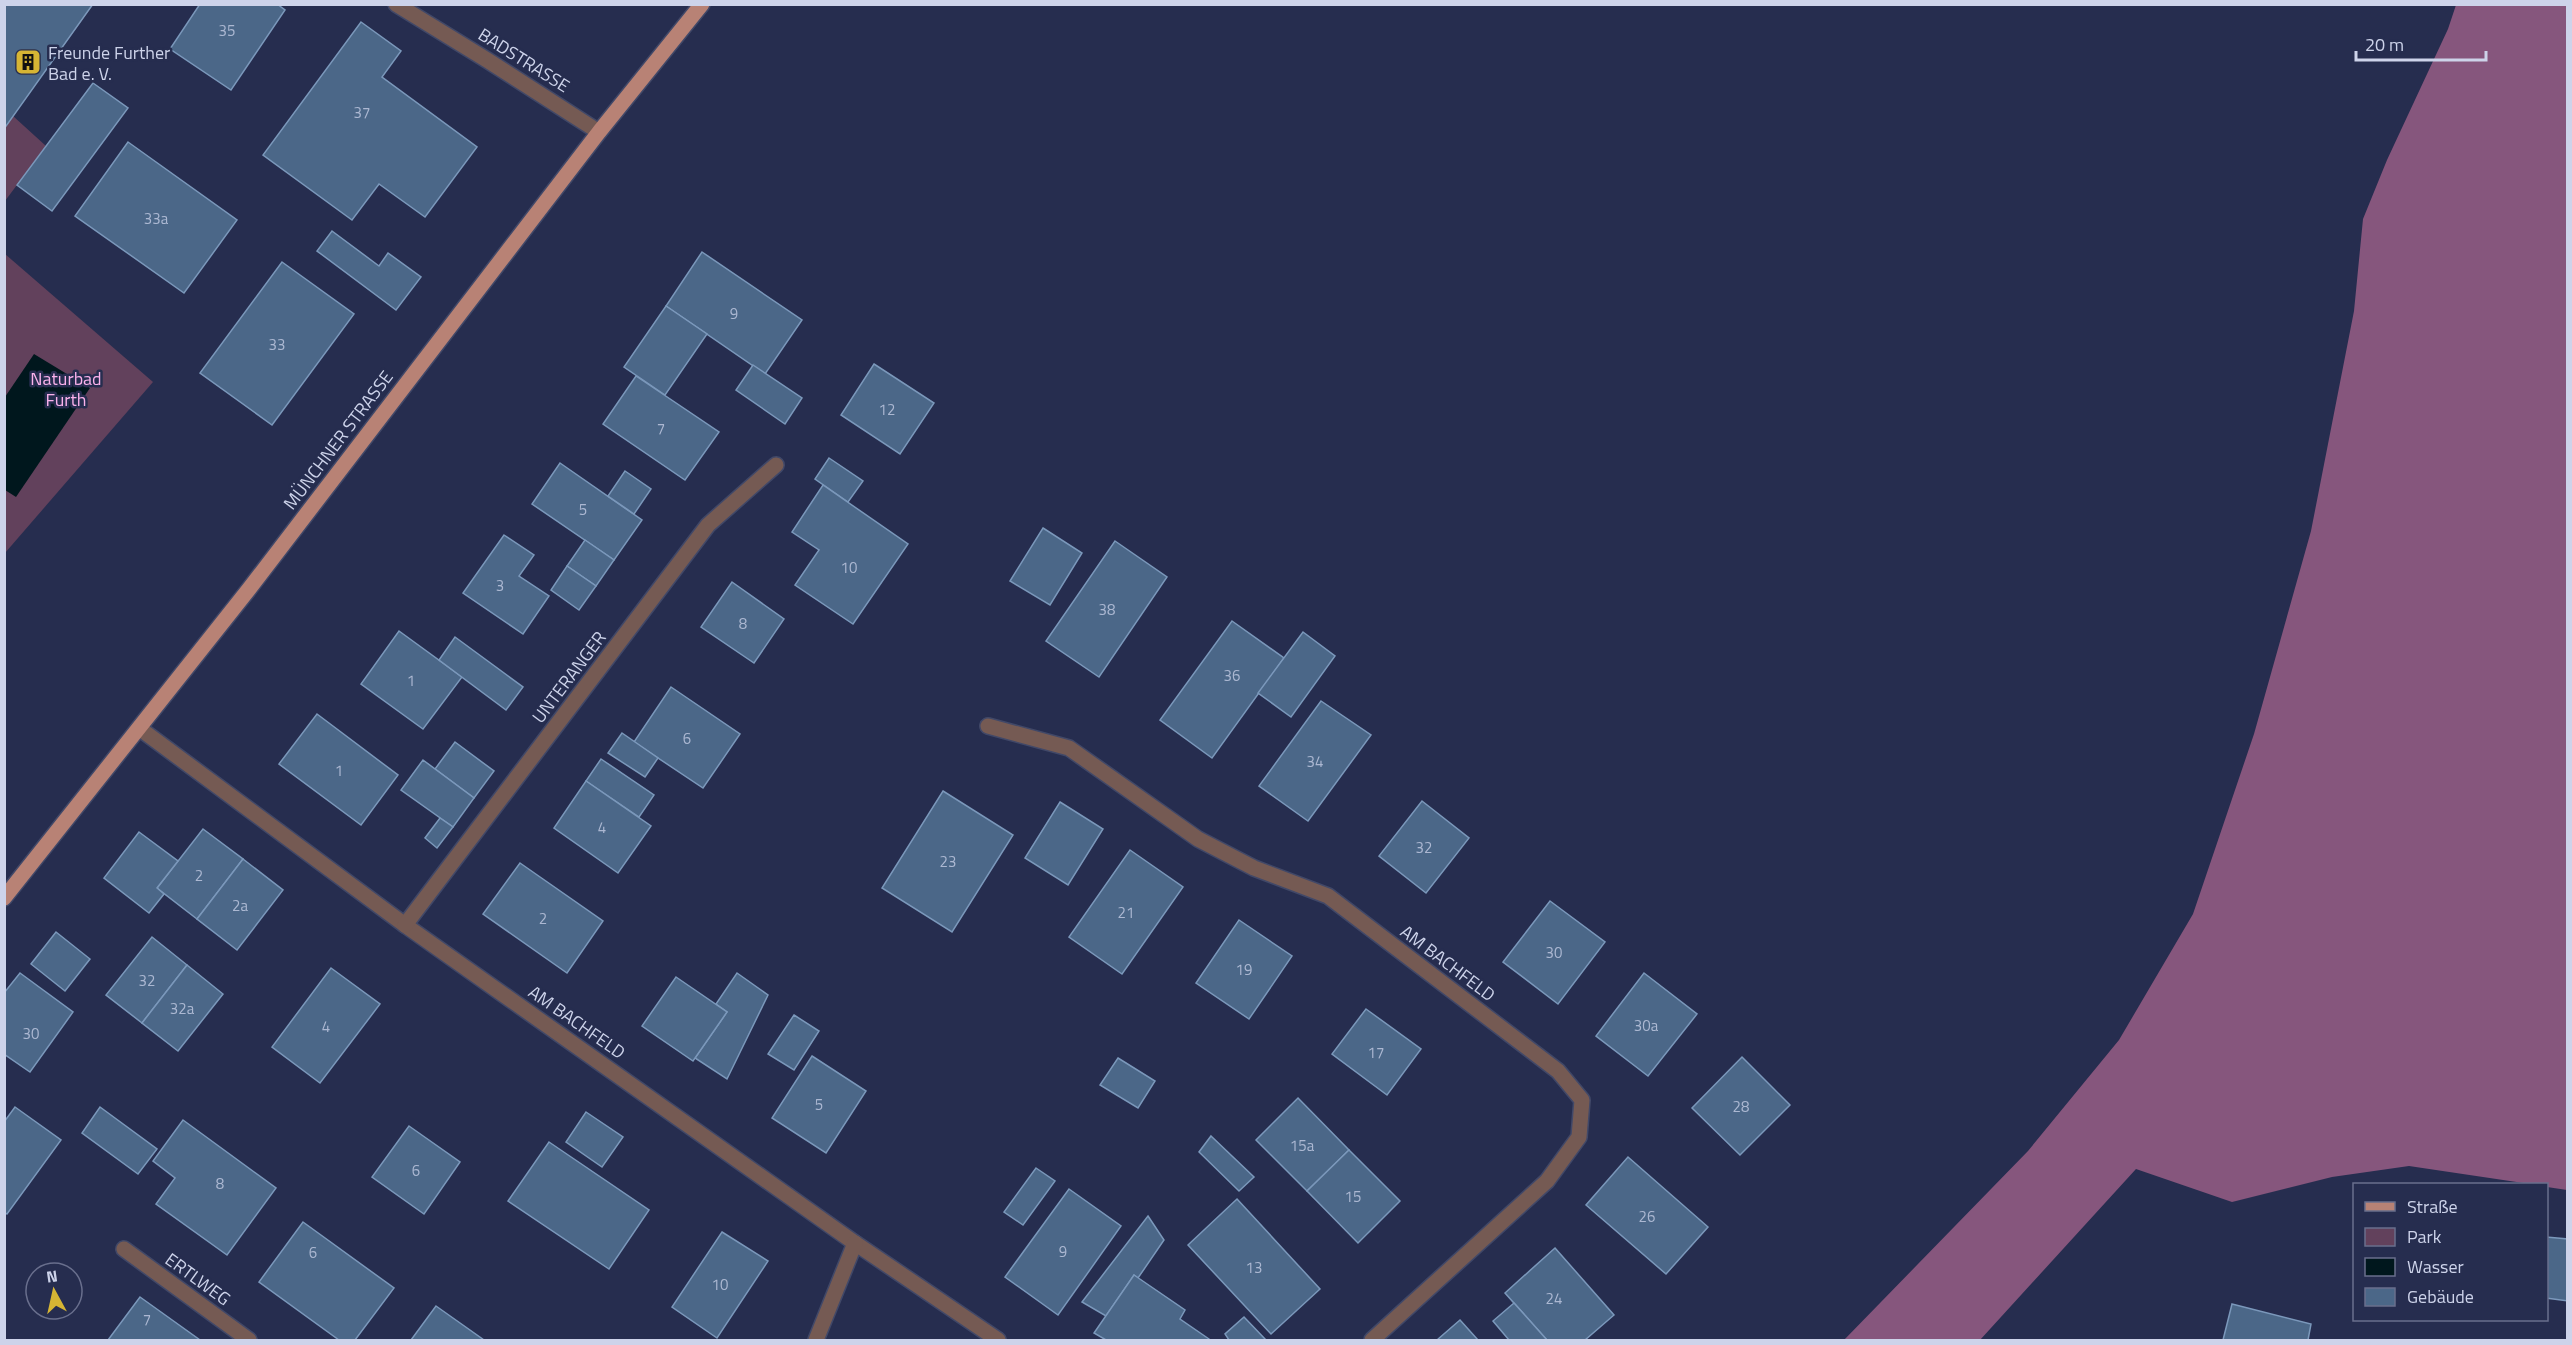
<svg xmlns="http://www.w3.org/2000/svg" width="2572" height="1345" font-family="'Titillium Web',sans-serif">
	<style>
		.green { fill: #62415c }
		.forest { fill: #86567d }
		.water { fill: #00171d }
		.building { fill: #4b6788; stroke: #7b98bb; stroke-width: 1.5 }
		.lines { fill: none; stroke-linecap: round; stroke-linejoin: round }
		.minor-casing { stroke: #414868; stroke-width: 18 }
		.major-casing { stroke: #414868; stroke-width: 18 }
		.minor { stroke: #755a53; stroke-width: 15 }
		.major { stroke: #b88275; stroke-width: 15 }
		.labels { text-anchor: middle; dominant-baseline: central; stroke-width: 5; stroke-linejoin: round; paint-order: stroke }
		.number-label { font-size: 15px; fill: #acb8d2 }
		.poi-label { font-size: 18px; fill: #cdd3ea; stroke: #262d4f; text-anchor: start }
		.street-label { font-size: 18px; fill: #cdd3ea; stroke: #262d4f }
		.park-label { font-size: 18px; fill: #fbb2ec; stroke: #262d4f }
	</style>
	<rect width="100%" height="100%" fill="#262d4f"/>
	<g class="green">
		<polygon points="5,5 93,5 13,116 46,146 5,201"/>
		<polygon points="5,254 153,382 5,553"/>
	</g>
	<polygon class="forest" points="2456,5 2567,5 2567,1190 2547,1187 2546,1184 2530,1184 2409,1166 2332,1177 2232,1202 2136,1169 1980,1340 1844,1340 2028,1151 2119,1040 2193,914 2254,734 2311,531 2354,311 2363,219 2387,160 2448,29"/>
	<polygon class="water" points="34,354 90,388 16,497 5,490 5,397"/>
	<g class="building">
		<polygon points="6,4 93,4 4,129 4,7"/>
		<polygon points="200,4 277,4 285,10 231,90 170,49"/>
		<polygon points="361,22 401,51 382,77 477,147 425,217 379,184 352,220 263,155"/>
		<polygon points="93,83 128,108 52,211 17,185"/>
		<polygon points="128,142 237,220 184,293 75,216"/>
		<polygon points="332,231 379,266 388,253 421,277 396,310 317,251"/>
		<polygon points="702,252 802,320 765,374 666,306"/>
		<polygon points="282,262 354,314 272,425 200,373"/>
		<polygon points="666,306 707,334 665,395 624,367"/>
		<polygon points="874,364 934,403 900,454 841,415"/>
		<polygon points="753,365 802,398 785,424 736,390"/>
		<polygon points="636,376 719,432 685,480 603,424"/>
		<polygon points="829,458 863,481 848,502 815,479"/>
		<polygon points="560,463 642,520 614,560 532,504"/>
		<polygon points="625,471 651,489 634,514 608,496"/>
		<polygon points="823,485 908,544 853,624 795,585 819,550 792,532"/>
		<polygon points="1043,528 1082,553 1050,605 1010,581"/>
		<polygon points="504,535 534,555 519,576 549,596 523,634 463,593"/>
		<polygon points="585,540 614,560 596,586 567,566"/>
		<polygon points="1115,541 1167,577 1099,677 1046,641"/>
		<polygon points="567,566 596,586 579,610 551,590"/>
		<polygon points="732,582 784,619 754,663 701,627"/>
		<polygon points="1232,621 1284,658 1212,758 1160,720"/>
		<polygon points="399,631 462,677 423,729 361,684"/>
		<polygon points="1303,632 1335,656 1291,717 1258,693"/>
		<polygon points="455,637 523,687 506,710 439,660"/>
		<polygon points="671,687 740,734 703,788 634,742"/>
		<polygon points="1321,701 1371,735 1308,821 1259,786"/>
		<polygon points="317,714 398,775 361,825 279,764"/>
		<polygon points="622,733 658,758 645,777 608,753"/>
		<polygon points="455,742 494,771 474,798 435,769"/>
		<polygon points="601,759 654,795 639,817 586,781"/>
		<polygon points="423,760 474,798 453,827 401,790"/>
		<polygon points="586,781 651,826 618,873 554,828"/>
		<polygon points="943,791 1013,835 952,932 882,888"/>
		<polygon points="1422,801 1469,838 1426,893 1379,856"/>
		<polygon points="1060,802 1103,829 1068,885 1025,858"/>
		<polygon points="440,818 453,827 437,848 425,838"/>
		<polygon points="203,829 243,859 197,919 157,888"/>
		<polygon points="139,832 178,861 157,888 164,894 149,913 104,878"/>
		<polygon points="1130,850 1183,887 1122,974 1069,937"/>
		<polygon points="243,859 283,890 237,950 197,919"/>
		<polygon points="520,863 603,921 567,973 483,914"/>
		<polygon points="1550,901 1605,942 1558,1004 1503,962"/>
		<polygon points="1239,920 1292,956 1249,1019 1196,983"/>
		<polygon points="56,932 90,959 65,991 31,964"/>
		<polygon points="152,937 187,965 142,1023 106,995"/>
		<polygon points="187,965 223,994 178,1051 142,1023"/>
		<polygon points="331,968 380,1004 320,1083 272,1047"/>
		<polygon points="20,973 73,1012 30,1072 4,1054 4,993"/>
		<polygon points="737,973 768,995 727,1079 695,1058 727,1012 716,1004"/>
		<polygon points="1644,973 1697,1014 1648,1076 1596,1036"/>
		<polygon points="676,977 727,1012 693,1061 642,1026"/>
		<polygon points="1366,1009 1421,1049 1387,1095 1332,1054"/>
		<polygon points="794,1015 819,1031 794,1070 768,1054"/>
		<polygon points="812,1056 866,1091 826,1153 772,1118"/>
		<polygon points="1742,1057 1790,1105 1740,1155 1692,1108"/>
		<polygon points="1118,1058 1155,1081 1138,1108 1100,1085"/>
		<polygon points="1298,1098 1349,1150 1307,1191 1256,1140"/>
		<polygon points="15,1107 61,1140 7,1214 4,1212 4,1122"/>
		<polygon points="100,1107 157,1149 138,1174 82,1133"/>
		<polygon points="586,1112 623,1137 602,1167 566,1142"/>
		<polygon points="183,1120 276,1188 227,1255 156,1204 175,1178 153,1161"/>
		<polygon points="409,1126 460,1162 424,1214 372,1177"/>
		<polygon points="1211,1136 1254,1177 1239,1191 1199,1152"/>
		<polygon points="549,1142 649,1210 609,1269 508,1201"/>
		<polygon points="1349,1150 1400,1201 1358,1243 1307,1191"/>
		<polygon points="1628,1157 1708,1227 1666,1274 1586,1205"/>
		<polygon points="1036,1168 1055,1181 1023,1225 1004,1212"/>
		<polygon points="1069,1189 1121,1226 1058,1315 1005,1277"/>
		<polygon points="1237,1199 1320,1289 1271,1334 1188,1245"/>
		<polygon points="1148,1216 1164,1240 1138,1278 1134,1275 1106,1316 1082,1302"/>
		<polygon points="303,1222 394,1288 355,1340 339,1340 259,1282"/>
		<polygon points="722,1232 768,1261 717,1338 672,1307"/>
		<polygon points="2546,1237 2568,1239 2568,1301 2546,1298"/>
		<polygon points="1555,1248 1614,1315 1585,1340 1547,1340 1505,1293"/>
		<polygon points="1134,1275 1185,1310 1180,1319 1209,1339 1208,1340 1106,1340 1094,1333"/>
		<polygon points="140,1297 200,1340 108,1340"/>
		<polygon points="1514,1303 1547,1340 1509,1340 1493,1321"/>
		<polygon points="2232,1304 2311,1324 2308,1340 2223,1340"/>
		<polygon points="436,1306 484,1340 411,1340"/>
		<polygon points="1244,1317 1266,1340 1229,1340 1225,1334"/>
		<polygon points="1460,1320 1478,1340 1437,1340"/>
	</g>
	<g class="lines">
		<g class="minor-casing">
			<g id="minor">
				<polyline points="396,4 487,60 599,132"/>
				<polyline points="988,726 1069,748 1198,839 1254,868 1328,896 1558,1071 1582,1100 1579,1137 1547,1181 1372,1340"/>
				<polyline points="139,728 405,925 855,1243 998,1340"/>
				<polyline points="405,925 708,525 776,465"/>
				<polyline points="124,1249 249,1340"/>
				<polyline points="816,1340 855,1243"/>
			</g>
		</g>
		<g class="major-casing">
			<polyline id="major" points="4,898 249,589 599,132 702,4"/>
		</g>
		<use href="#minor" class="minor"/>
		<use href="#major" class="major"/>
	</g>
	<defs>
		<g id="building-square" transform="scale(1.35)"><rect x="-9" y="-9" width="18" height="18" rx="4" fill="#d6b534" stroke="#262d4f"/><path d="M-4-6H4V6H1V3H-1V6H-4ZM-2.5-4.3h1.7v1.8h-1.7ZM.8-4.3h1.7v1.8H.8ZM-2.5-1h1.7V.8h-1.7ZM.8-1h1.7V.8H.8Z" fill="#111"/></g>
	</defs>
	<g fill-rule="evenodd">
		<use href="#building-square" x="28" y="62"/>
	</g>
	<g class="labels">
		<g class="number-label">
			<text x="227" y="30">35</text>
			<text x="362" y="112">37</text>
			<text x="156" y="218">33a</text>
			<text x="734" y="313">9</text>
			<text x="277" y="344">33</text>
			<text x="887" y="409">12</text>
			<text x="661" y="428">7</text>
			<text x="583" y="509">5</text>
			<text x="849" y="567">10</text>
			<text x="500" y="585">3</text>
			<text x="1107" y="609">38</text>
			<text x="743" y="623">8</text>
			<text x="1232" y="675">36</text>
			<text x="411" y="680">1</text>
			<text x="687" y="738">6</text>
			<text x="1315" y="761">34</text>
			<text x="339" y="770">1</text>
			<text x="602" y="827">4</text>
			<text x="1424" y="847">32</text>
			<text x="948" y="861">23</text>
			<text x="199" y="875">2</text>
			<text x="240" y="905">2a</text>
			<text x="1126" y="912">21</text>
			<text x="543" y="918">2</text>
			<text x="1554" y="952">30</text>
			<text x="1244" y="969">19</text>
			<text x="147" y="980">32</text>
			<text x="182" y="1008">32a</text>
			<text x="1646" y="1025">30a</text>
			<text x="326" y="1026">4</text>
			<text x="31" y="1033">30</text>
			<text x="1376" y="1052">17</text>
			<text x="819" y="1104">5</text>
			<text x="1741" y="1106">28</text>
			<text x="1302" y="1145">15a</text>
			<text x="416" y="1170">6</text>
			<text x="220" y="1183">8</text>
			<text x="1353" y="1196">15</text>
			<text x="1647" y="1216">26</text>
			<text x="1063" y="1251">9</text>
			<text x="313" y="1252">6</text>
			<text x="1254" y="1267">13</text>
			<text x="720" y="1284">10</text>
			<text x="1554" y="1298">24</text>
			<text x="147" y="1319">7</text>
		</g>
		<g class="poi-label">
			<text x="48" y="52">Freunde Further<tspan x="48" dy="21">Bad e. V.</tspan></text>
		</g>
		<g class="street-label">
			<text transform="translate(524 60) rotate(32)">BADSTRASSE</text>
			<text transform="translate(338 440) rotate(-53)">MÜNCHNER STRASSE</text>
			<text transform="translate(569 677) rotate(-53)">UNTERANGER</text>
			<text transform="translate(1448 963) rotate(37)">AM BACHFELD</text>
			<text transform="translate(577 1022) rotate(35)">AM BACHFELD</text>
			<text transform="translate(198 1279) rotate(36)">ERTLWEG</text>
		</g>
		<g class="park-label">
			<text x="66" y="378">Naturbad<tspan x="66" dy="21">Furth</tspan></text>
		</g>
	</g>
	<rect width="2572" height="1345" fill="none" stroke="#cdd3ea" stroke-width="12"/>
	<rect x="2353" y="1183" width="195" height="138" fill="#262d4f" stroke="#696f8d" stroke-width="1.5"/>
	<rect x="2365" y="1202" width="30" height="9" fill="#b88275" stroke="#696f8d" stroke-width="1.5"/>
	<text x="2407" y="1213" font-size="18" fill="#cdd3ea">Straße</text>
	<rect x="2365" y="1228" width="30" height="18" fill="#62415c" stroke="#696f8d" stroke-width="1.5"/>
	<text x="2407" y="1243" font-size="18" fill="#cdd3ea">Park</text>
	<rect x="2365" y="1258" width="30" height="18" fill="#00171d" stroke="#696f8d" stroke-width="1.5"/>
	<text x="2407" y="1273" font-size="18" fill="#cdd3ea">Wasser</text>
	<rect x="2365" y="1288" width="30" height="18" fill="#4b6788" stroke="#696f8d" stroke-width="1.5"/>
	<text x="2407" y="1303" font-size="18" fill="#cdd3ea">Gebäude</text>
	<g transform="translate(54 1291) rotate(352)"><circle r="28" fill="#262d4f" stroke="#696f8d" stroke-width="1.5"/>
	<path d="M0-4.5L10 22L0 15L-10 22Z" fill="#d6b534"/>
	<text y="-9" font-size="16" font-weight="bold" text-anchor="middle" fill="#cdd3ea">N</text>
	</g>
	<path d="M2356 51v9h130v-9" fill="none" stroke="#cdd3ea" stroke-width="3"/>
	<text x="2365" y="51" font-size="18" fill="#cdd3ea" stroke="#262d4f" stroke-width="4.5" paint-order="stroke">20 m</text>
</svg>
